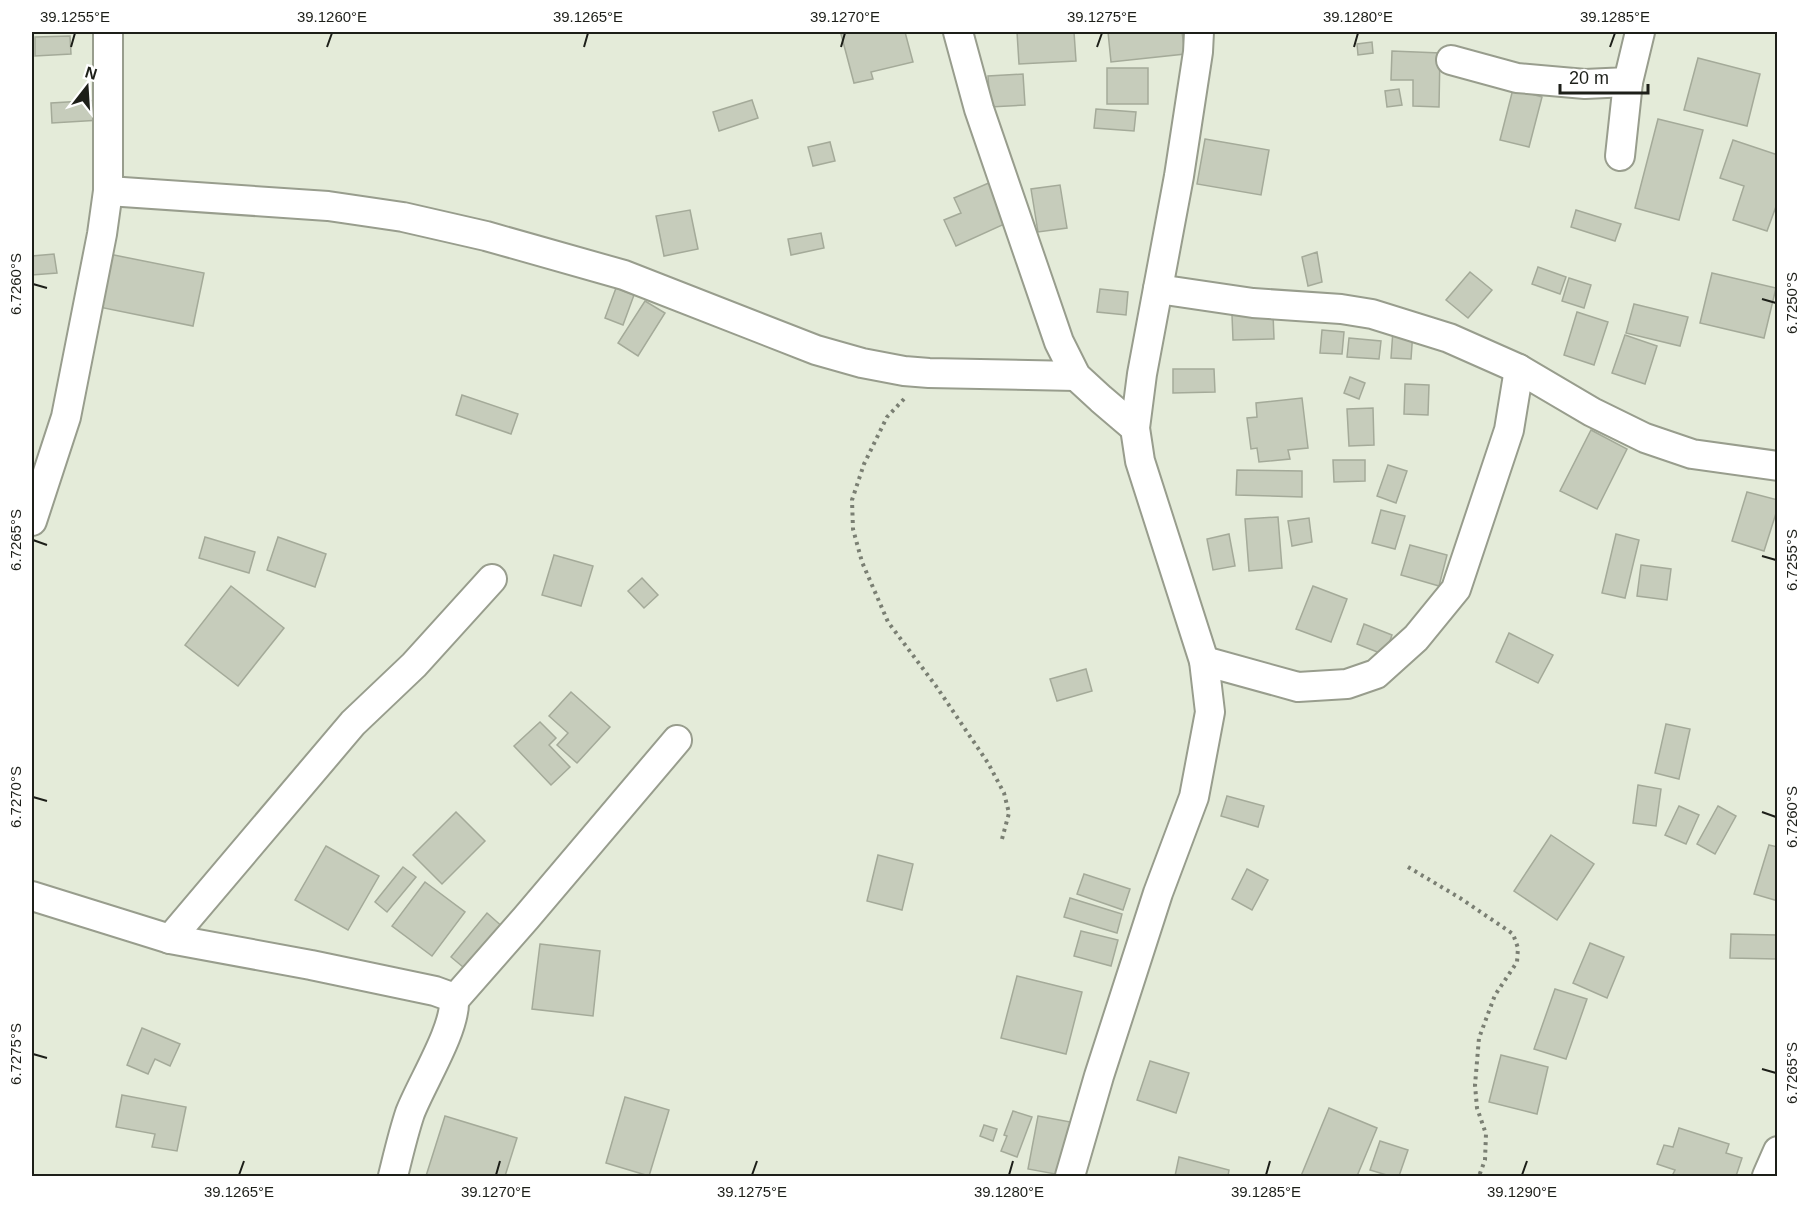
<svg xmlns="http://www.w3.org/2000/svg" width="1809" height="1208" font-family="Arial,sans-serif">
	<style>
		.building { fill: #c6ccbb; stroke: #a4aa99; stroke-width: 1.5 }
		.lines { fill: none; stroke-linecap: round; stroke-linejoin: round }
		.street-casing { stroke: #989d8d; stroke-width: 32 }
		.path { stroke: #7a7f73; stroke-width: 4; stroke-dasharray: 3 4.5; stroke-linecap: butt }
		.street { stroke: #fff; stroke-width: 28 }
		.ticks { fill: none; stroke: #1d1f19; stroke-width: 2 }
		.neatline { fill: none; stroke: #1d1f19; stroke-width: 2 }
		.ticks-label { font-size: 15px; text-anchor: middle; fill: #1d1f19 }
	</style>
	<rect width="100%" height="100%" fill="#e4ebd9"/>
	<g class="building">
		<polygon points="854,32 905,32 913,62 871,72 873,79 854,83 841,34"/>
		<polygon points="1017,32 1074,32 1076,61 1019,64"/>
		<polygon points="1108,32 1182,32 1185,54 1111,62"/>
		<polygon points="70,36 71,54 35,56 35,37"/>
		<polygon points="1372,42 1373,53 1358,55 1357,44"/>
		<polygon points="1392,51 1440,53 1439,107 1413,106 1413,80 1391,80"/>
		<polygon points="1698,58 1760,74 1747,126 1684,110"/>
		<rect x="1107" y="68" width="41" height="36"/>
		<polygon points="1023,74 1025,105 990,107 988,76"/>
		<polygon points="1399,89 1402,105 1387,107 1385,91"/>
		<polygon points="1513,89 1542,97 1529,147 1500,140"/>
		<polygon points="100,100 101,120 52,123 51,103"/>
		<polygon points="752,100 758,118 719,131 713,112"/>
		<polygon points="1096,109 1136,112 1134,131 1094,128"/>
		<polygon points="1658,119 1703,130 1679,220 1635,208"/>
		<polygon points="1205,139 1269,150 1261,195 1197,184"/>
		<polygon points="1733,140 1778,155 1778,201 1767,231 1733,220 1744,186 1720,178"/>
		<polygon points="830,142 835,161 813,166 808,147"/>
		<polygon points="991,182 1009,222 956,246 944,220 961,213 954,198"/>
		<polygon points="1060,185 1067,228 1038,232 1031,189"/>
		<polygon points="690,210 698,249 664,256 656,216"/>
		<polygon points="1576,210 1621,224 1615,241 1571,227"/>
		<polygon points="821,233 824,248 791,255 788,239"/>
		<polygon points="1317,252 1322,282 1308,286 1302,257"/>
		<polygon points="54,254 57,273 32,275 32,256"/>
		<polygon points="109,254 204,273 193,326 99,307"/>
		<polygon points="1538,267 1566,277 1560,294 1532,284"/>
		<polygon points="1470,272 1492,290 1468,318 1446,300"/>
		<polygon points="1712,273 1776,288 1764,338 1700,323"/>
		<polygon points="1569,278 1591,285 1584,308 1562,301"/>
		<polygon points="616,288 634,295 623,325 605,318"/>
		<polygon points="1100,289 1128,292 1126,315 1097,312"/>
		<polygon points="645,301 665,313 638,356 618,343"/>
		<polygon points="1634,304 1688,317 1680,346 1626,333"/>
		<polygon points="1577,312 1608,322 1594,365 1564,355"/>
		<polygon points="1273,314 1274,339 1233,340 1232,315"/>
		<polygon points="1322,330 1344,332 1342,354 1320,353"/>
		<polygon points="1393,330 1413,331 1411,359 1391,358"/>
		<polygon points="1625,335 1657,346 1645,384 1612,373"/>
		<polygon points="1349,338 1381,341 1379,359 1347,357"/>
		<polygon points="1173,369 1214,369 1215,392 1173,393"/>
		<polygon points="1350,377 1365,383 1359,399 1344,393"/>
		<polygon points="1405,384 1429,385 1428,415 1404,414"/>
		<polygon points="462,395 518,414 511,434 456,415"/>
		<polygon points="1302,398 1308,448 1288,450 1290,459 1259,462 1257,448 1251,449 1247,418 1257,417 1256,403"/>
		<polygon points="1373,408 1374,445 1349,446 1347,409"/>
		<polygon points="1591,430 1627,449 1597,509 1560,491"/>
		<polygon points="1333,460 1365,460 1365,481 1334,482"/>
		<polygon points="1388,465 1407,471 1396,503 1377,496"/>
		<polygon points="1237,470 1302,471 1302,497 1236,495"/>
		<polygon points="1747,492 1778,500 1778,507 1764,551 1732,541"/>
		<polygon points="1381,510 1405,516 1395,549 1372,543"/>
		<polygon points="1278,517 1282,568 1249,571 1245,519"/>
		<polygon points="1309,518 1312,542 1292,546 1288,521"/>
		<polygon points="1229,534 1235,566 1213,570 1207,539"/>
		<polygon points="1616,534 1639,540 1625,598 1602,593"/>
		<polygon points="205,537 255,552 249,573 199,558"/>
		<polygon points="278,537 326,554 315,587 267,570"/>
		<polygon points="1410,545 1447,555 1439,586 1401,575"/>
		<polygon points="554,555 593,566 581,606 542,595"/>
		<polygon points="1641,565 1671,569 1667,600 1637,596"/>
		<polygon points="642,578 658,595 644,608 628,591"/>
		<polygon points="231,586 284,628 238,686 185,645"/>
		<polygon points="1313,586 1347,599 1331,642 1296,629"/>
		<polygon points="1364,624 1392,635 1385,655 1357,644"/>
		<polygon points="1509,633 1553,655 1538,683 1496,662"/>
		<polygon points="1086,669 1092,691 1057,701 1050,679"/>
		<polygon points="571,692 610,727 577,763 557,745 568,733 549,716"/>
		<polygon points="540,722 556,738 549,745 570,767 551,785 514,746"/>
		<polygon points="1666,724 1690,729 1679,779 1655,773"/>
		<polygon points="1638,785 1661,789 1656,826 1633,823"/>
		<polygon points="1227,796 1264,806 1258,827 1221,816"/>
		<polygon points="1679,806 1699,815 1686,844 1665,835"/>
		<polygon points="1718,806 1736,816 1715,854 1697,844"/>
		<polygon points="456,812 485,841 442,884 413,855"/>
		<polygon points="1551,835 1594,864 1557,920 1514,891"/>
		<polygon points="1769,845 1778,847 1778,901 1754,894"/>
		<polygon points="326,846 379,876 348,930 295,900"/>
		<polygon points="878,855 913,864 902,910 867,901"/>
		<polygon points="403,867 416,877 387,912 375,902"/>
		<polygon points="1247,869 1268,880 1252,910 1232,899"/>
		<polygon points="1084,874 1130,889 1123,910 1077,894"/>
		<polygon points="425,882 465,912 432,956 392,926"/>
		<polygon points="1070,898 1122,914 1117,933 1064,917"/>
		<polygon points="487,913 505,929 469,972 451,957"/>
		<polygon points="1081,931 1118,940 1111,966 1074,956"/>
		<polygon points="1731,934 1777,935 1777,959 1730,958"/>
		<polygon points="1590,943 1624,957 1607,998 1573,983"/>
		<polygon points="540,944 600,951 593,1016 532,1009"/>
		<polygon points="1017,976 1082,992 1066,1054 1001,1038"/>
		<polygon points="1555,989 1587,999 1566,1059 1534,1049"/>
		<polygon points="142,1028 180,1044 170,1066 155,1059 148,1074 127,1065"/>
		<polygon points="1501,1055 1548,1067 1537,1114 1489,1102"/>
		<polygon points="1150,1061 1189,1073 1176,1113 1137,1100"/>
		<polygon points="122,1095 186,1107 177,1151 152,1147 155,1134 116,1127"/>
		<polygon points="625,1097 669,1110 649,1176 606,1163"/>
		<polygon points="1329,1108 1377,1128 1357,1176 1301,1176"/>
		<polygon points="1013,1111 1032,1117 1017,1157 1001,1151 1007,1136 1004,1135"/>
		<polygon points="445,1116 517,1138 505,1176 426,1176"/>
		<polygon points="1038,1116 1076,1123 1066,1176 1028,1169"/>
		<polygon points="984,1125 997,1129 993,1141 980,1136"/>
		<polygon points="1679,1128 1729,1144 1726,1153 1742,1158 1736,1176 1672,1176 1675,1170 1657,1164 1664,1145 1673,1147"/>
		<polygon points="1380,1141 1408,1150 1399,1176 1390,1176 1370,1170"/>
		<polygon points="1179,1157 1229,1170 1228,1176 1175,1176"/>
	</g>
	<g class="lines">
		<g class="street-casing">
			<g id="street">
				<polyline points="958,32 979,109 1059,342 1076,376 1101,399 1135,428"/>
				<polyline points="1451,60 1517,78 1585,84 1628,82 1640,32"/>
				<polyline points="1620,156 1628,82"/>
				<polyline points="108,191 328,206 403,217 486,236 624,275 816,350 862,363 904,371 929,373 1076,376"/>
				<polyline points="1158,289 1253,303 1341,309 1372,314 1449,338 1519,369 1592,412 1645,438 1692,454 1778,466"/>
				<polyline points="32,521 66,417 102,234 108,191 108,32"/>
				<polyline points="1204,661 1298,687 1347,684 1376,674 1416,638 1456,589 1509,430 1519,369"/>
				<path d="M32,896L170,939L311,965L435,991L446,995L454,1000C456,1029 421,1084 410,1113C403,1134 398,1156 393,1176"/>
				<polyline points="170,939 353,723 414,665 492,579"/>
				<polyline points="454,1000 526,918 677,740"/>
				<polyline points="1070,1176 1099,1076 1158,893 1194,797 1210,712 1204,661 1140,461 1135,428 1142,374 1179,176 1198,52 1199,32"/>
				<polyline points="1767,1176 1778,1151"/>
			</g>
		</g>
		<g class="path">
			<polyline points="904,399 887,417 864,464 852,500 853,529 862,562 888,622 936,686 988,763 1004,793 1009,813 1002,839"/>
			<polyline points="1408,867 1460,898 1513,934 1518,948 1517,962 1495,995 1479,1038 1475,1085 1477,1108 1486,1134 1485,1160 1479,1176"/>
		</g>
		<use href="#street" class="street"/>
	</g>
	<path class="ticks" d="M71,47L75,33M327,47L332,33M584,47L588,33M841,47L845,33M1097,47L1102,33M1354,47L1358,33M1610,47L1615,33M33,284L47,288M1762,299L1776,303M33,540L47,545M1762,556L1776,560M33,797L47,801M1762,812L1776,817M33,1054L47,1058M1762,1069L1776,1073M239,1175L244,1161M496,1175L500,1161M752,1175L757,1161M1009,1175L1013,1161M1266,1175L1270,1161M1522,1175L1527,1161"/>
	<rect width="1809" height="1208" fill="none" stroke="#ffffff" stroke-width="66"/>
	<g transform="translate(87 87) rotate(17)" stroke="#ffffff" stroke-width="4.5" paint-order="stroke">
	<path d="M0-4.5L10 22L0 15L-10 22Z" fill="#1d1f19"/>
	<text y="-9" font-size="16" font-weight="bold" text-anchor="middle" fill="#1d1f19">N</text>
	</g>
	<path d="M1560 84v9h88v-9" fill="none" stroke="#1d1f19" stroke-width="3"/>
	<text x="1569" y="84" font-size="18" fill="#1d1f19" stroke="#ffffff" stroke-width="4.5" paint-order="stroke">20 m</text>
	<rect x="33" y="33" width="1743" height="1142" class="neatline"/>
	<g class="ticks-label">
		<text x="75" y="22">39.1255°E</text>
		<text x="332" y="22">39.1260°E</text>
		<text x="588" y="22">39.1265°E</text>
		<text x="845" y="22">39.1270°E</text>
		<text x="1102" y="22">39.1275°E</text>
		<text x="1358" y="22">39.1280°E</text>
		<text x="1615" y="22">39.1285°E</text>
		<text transform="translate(16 284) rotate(-90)" y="5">6.7260°S</text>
		<text transform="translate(1792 303) rotate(-90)" y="5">6.7250°S</text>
		<text transform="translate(16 540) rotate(-90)" y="5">6.7265°S</text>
		<text transform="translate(1792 560) rotate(-90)" y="5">6.7255°S</text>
		<text transform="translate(16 797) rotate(-90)" y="5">6.7270°S</text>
		<text transform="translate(1792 817) rotate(-90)" y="5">6.7260°S</text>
		<text transform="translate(16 1054) rotate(-90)" y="5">6.7275°S</text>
		<text transform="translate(1792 1073) rotate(-90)" y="5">6.7265°S</text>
		<text x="239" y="1197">39.1265°E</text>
		<text x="496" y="1197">39.1270°E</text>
		<text x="752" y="1197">39.1275°E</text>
		<text x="1009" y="1197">39.1280°E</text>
		<text x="1266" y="1197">39.1285°E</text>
		<text x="1522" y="1197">39.1290°E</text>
	</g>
</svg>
